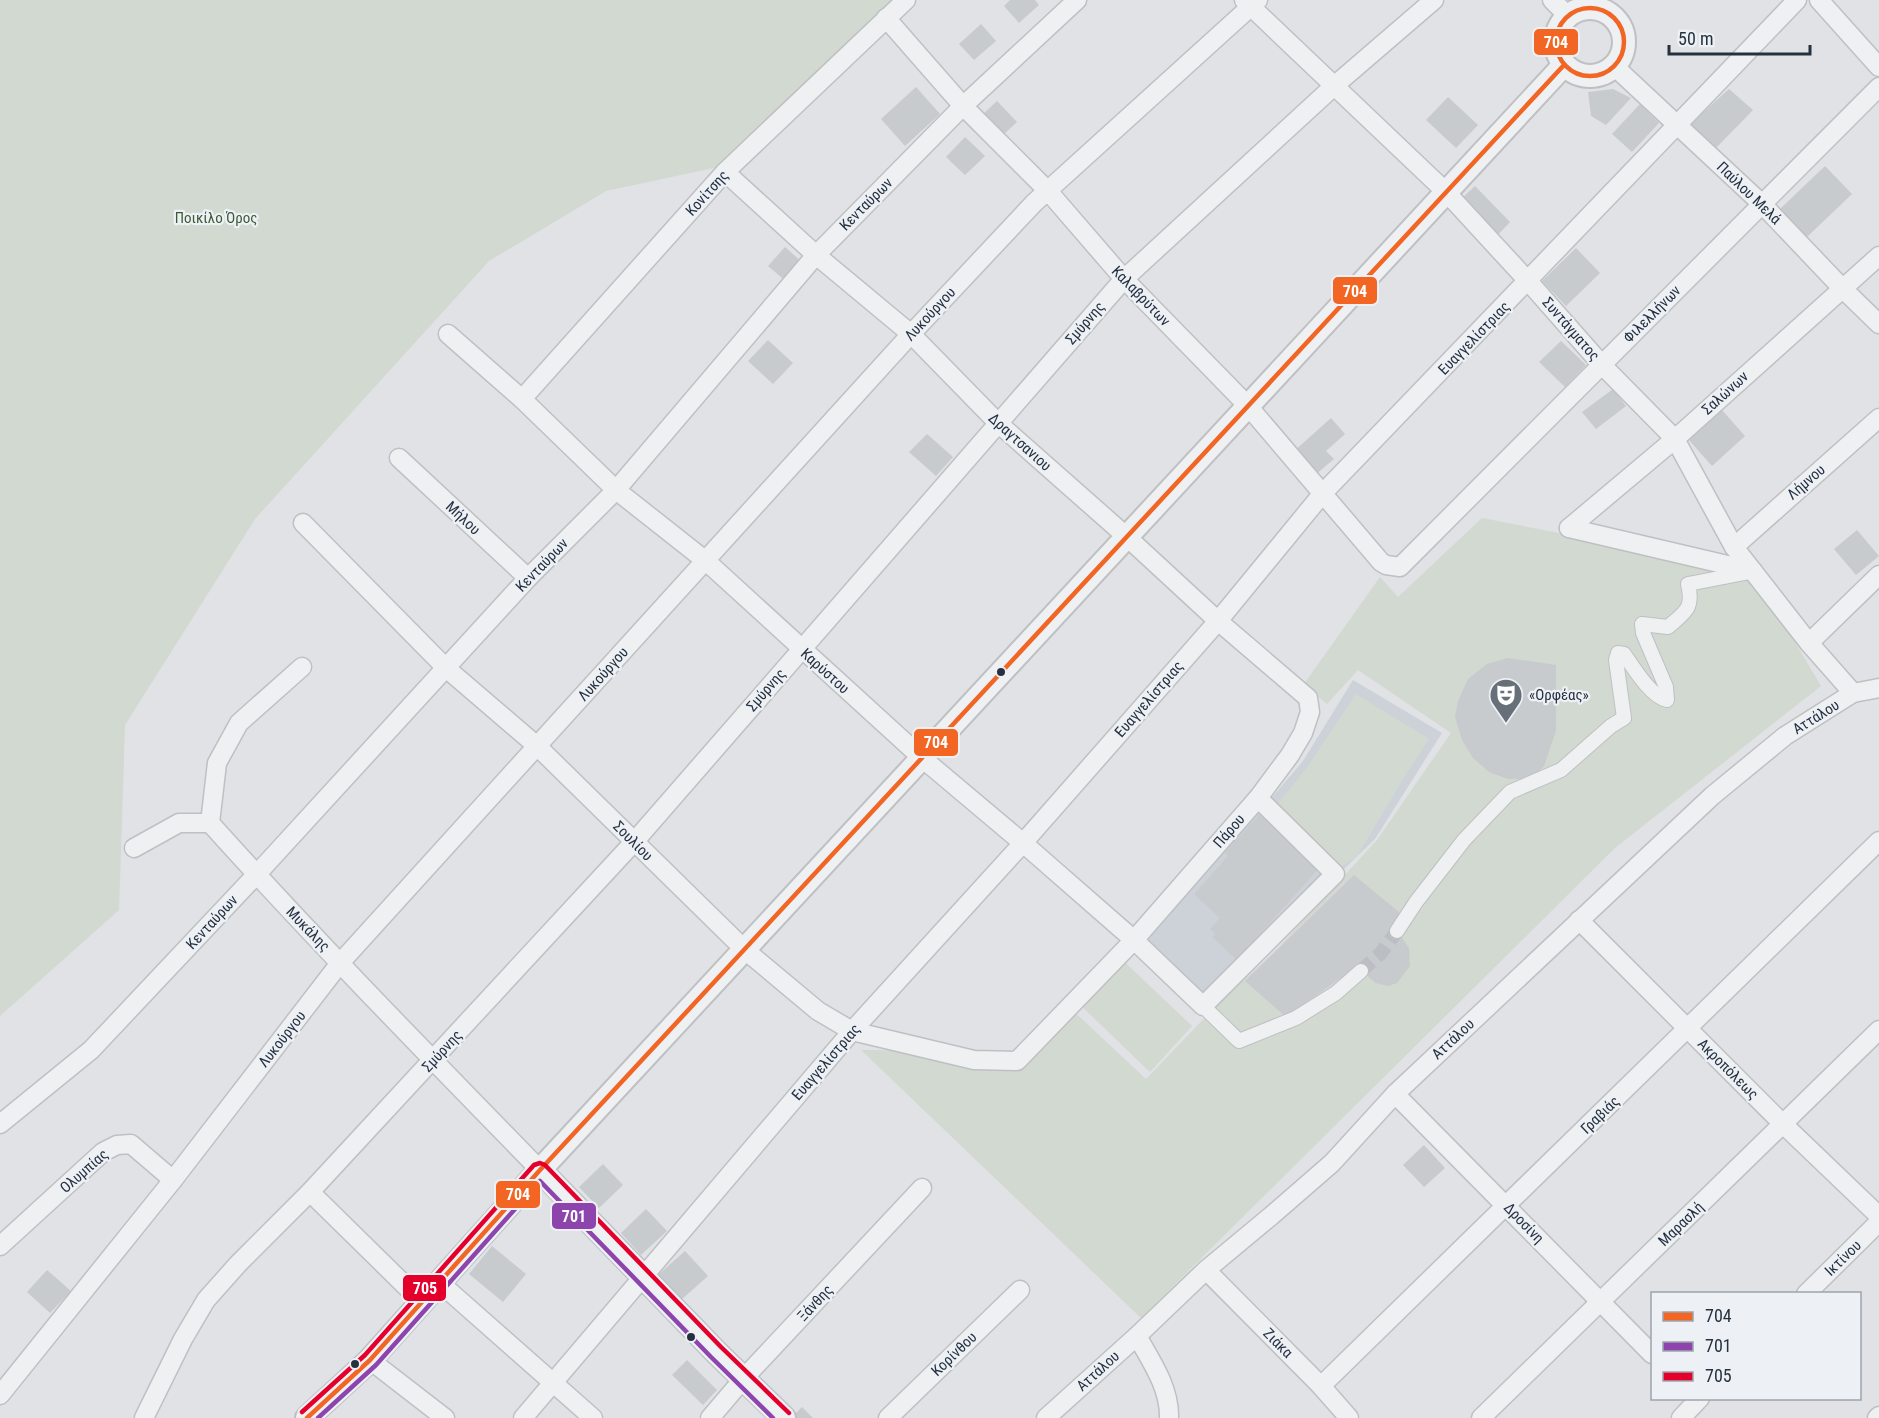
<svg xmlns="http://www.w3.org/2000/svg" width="1879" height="1418" font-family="'Roboto Condensed',sans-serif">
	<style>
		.built { fill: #cdd2d9 }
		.green { fill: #d1d9d0 }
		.building { fill: #c8cbce }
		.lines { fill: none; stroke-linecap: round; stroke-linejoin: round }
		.pedestrian-tunnel { stroke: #bbbfc4; stroke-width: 14; stroke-dasharray: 14 7; stroke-linecap: butt }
		.pedestrian-casing { stroke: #bec0c3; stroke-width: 16 }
		.minor-casing { stroke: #bec0c3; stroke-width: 21 }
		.tertiary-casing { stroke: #bec0c3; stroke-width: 26 }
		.pedestrian { stroke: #eff0f2; stroke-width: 14 }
		.minor { stroke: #eff0f2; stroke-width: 18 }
		.tertiary { stroke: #eff0f2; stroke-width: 22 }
		.bus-1-casing { stroke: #edf1f6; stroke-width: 9 }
		.bus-2-casing { stroke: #edf1f6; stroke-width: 9 }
		.bus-3-casing { stroke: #edf1f6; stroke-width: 9 }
		.bus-1 { stroke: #f26522; stroke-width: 4.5 }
		.bus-2 { stroke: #8e44ad; stroke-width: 4.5 }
		.bus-3 { stroke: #e4002b; stroke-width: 4.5 }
		.bus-dot { fill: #26313f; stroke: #edf1f6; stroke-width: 2 }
		.labels { text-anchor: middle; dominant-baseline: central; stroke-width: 4.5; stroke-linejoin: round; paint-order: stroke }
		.street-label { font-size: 15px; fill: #26313f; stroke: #edf1f6 }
		.park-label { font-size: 15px; fill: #3d5b33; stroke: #edf1f6 }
		.poi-label { font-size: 15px; fill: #26313f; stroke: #edf1f6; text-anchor: start }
		.line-badge { stroke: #edf1f6; stroke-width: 2 }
		.badge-label { font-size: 16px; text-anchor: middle; font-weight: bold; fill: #fff }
	</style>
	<rect width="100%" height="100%" fill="#e0e2e5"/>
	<polygon class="built" points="1353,680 1442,733 1375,839 1208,1000 1141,937 1262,809 1303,761"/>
	<g class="green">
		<polygon points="0,0 897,0 718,167 606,191 489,261 255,519 125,725 119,910 0,1016"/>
		<polygon points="1482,518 1753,571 1821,686 1615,848 1141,1318 861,1050 1025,1051 1068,1006 1146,1079 1241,980 1243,981 1278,948 1377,840 1451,733 1358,670 1327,704 1304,684 1380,577 1398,597"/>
		<polygon points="1356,694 1429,739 1403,779 1358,855 1342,867 1275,807 1308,766"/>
		<polygon points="1114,952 1192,1026 1150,1072 1075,1000"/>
	</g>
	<g class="building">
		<polygon points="1010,0 1035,0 1039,5 1019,23 1004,6"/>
		<polygon points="981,24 996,41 974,60 959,44"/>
		<polygon points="916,87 940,114 905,146 881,119"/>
		<polygon points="1613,89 1631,98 1606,125 1591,116 1588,92"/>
		<polygon points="1729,89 1753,110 1714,150 1690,124"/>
		<polygon points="1448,97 1478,125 1456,148 1426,120"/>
		<polygon points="997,101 1017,122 1002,136 982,115"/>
		<polygon points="1640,104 1659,123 1632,152 1612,134"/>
		<polygon points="965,137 985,156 965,175 946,157"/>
		<polygon points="1825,166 1852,194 1807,237 1780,209"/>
		<polygon points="1475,186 1510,222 1493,240 1457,203"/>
		<polygon points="785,247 804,264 788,283 768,266"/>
		<polygon points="1576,248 1600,273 1566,306 1542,281"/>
		<polygon points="768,340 793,363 773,384 748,361"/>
		<polygon points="1561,341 1586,365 1565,387 1539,362"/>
		<polygon points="1613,389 1626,406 1596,429 1582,412"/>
		<polygon points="1721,409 1745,436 1712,466 1688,439"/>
		<polygon points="1331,418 1345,434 1326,451 1334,459 1314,476 1293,452"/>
		<polygon points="927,434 953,457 936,476 909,452"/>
		<polygon points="1857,530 1879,556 1856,575 1834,549"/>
		<polygon points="1508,658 1556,665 1556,731 1544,766 1532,779 1508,779 1489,772 1473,758 1462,740 1455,717 1458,701 1468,679 1487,664"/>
		<polygon points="1260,814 1320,867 1237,960 1212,937 1215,934 1210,929 1220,918 1194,894 1228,856 1225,852"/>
		<polygon points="1354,875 1399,912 1394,927 1409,948 1410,966 1397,983 1388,986 1376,983 1356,967 1286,1017 1245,981"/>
		<polygon points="1424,1145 1445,1168 1424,1187 1403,1165"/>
		<polygon points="603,1164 623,1185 599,1208 579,1187"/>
		<polygon points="646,1209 667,1231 641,1255 621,1233"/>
		<polygon points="492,1246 526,1274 503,1302 469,1274"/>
		<polygon points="685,1251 708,1276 681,1300 658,1275"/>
		<polygon points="47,1270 71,1291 50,1313 27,1292"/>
		<polygon points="687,1360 717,1390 703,1405 672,1375"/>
		<polygon points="802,1407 813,1418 791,1418"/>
	</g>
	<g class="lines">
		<polyline class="pedestrian-tunnel" points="1361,971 1381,953 1397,931"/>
		<g class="pedestrian-casing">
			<g id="pedestrian">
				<path d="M1397,931L1416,902L1464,840L1510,792L1561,770L1611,726L1624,718L1616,660L1618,653L1624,654C1633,667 1651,697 1667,700L1666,687L1643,633L1642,624L1668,627C1685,612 1694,609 1688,584L1750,572"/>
				<polyline points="1203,1006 1239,1041 1296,1018 1336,993 1361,971"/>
			</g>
		</g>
		<g class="minor-casing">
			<g id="minor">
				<polyline points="1244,0 1446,192 1528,281 1602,365 1675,439 1734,547 1809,643 1853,693"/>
				<polyline points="1552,0 1567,15"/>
				<polyline points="1819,0 1879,67"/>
				<polyline points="886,18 963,106 1048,191 1124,279 1248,406 1381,562 1386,565 1400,567 1879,87"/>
				<polyline points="1615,67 1762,204 1842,288 1879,324"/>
				<polyline points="448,334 522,399 616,490 706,561 922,758 1023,843 1134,940 1203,1006 1335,874 1258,798"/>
				<polyline points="522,399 725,172 906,0"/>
				<polyline points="399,458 528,578"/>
				<polyline points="303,523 446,668 537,746 745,950 818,1011 852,1031 974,1060 1017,1061 1134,940 1258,798 1290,755 1303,733 1310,712 1308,698 1218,621 1127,537 998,423 911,334 816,255 725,172"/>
				<polyline points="1569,528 1675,439 1879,256"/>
				<polyline points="1569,528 1753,571"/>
				<polyline points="1734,547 1879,418"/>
				<polyline points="1809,643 1879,575"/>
				<path d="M302,667L239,723L217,763L210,823C317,942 429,1056 540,1170"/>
				<polyline points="134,848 179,823 210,823"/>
				<polyline points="1579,920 1783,1124 1879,1216"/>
				<polyline points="1395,1094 1652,1354"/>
				<polyline points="0,1124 91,1050 256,875 528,578 616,490 816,255 963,106 1077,0"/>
				<polyline points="310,1192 422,1302"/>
				<polyline points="0,1246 103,1152 117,1145 131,1144 173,1180"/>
				<polyline points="1206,1270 1321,1386 1349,1418"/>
				<polyline points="440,1283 593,1418"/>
				<polyline points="1806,1294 1879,1222"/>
				<path d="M1137,1336C1151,1361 1170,1388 1169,1418"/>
				<polyline points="370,1360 445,1418"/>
				<polyline points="1321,1386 1879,841"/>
				<polyline points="0,1395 173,1180 340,963 911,334 1034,203 1258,0"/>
				<polyline points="144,1418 183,1339 206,1300 238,1264 310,1192 634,842 1124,279 1334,86 1434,0"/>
				<polyline points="523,1418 852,1031 1023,843 1218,621 1323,493 1797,0"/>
				<polyline points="710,1418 744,1378 922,1188"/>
				<polyline points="888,1418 1020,1290"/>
				<polyline points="1046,1418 1137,1336 1206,1270 1271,1216 1332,1163 1395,1094 1712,796 1785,736 1853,693 1879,688"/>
				<polyline points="1481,1418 1879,1030"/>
				<polyline points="1681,1418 1700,1398"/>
				<polyline points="1877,1418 1879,1416"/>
			</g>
		</g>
		<g class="tertiary-casing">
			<g id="tertiary">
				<circle cx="1590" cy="42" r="34"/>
				<polyline points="540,1170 716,1352 784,1418"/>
				<polyline points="307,1418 370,1360 540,1170 1564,65"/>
			</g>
		</g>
		<use href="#pedestrian" class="pedestrian"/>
		<use href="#minor" class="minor"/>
		<use href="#tertiary" class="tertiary"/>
		<g class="bus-1-casing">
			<g id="bus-1">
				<circle cx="1590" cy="42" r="34"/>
				<polyline points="307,1418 370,1360 540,1170 1564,65"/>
			</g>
		</g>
		<g class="bus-2-casing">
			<polyline id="bus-2" points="318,1418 376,1365 540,1181 711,1357 773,1418"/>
		</g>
		<g class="bus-3-casing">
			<polyline id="bus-3" points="302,1412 365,1355 534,1165 540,1163 545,1165 721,1347 789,1413"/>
		</g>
		<use href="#bus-1" class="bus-1"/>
		<use href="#bus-2" class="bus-2"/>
		<use href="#bus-3" class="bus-3"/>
	</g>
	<defs>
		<g id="theatre-pin" transform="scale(1.725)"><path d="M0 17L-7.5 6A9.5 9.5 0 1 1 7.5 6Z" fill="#676f79" stroke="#edf1f6"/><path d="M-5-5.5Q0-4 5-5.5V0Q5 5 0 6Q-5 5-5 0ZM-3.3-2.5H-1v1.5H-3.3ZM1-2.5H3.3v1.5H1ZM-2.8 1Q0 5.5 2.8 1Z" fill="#fff"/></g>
	</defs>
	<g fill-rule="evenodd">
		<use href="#theatre-pin" x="1506" y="695"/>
	</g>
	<g class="bus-dot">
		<circle cx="1001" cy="672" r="5"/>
		<circle cx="691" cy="1337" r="5"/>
		<circle cx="355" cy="1364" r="5"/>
	</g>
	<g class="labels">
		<g class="street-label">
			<text transform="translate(707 193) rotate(-48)">Κονίτσης</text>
			<text transform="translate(1749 193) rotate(44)">Παύλου Μελά</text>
			<text transform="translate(866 204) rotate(-45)">Κενταύρων</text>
			<text transform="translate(1141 296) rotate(46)">Καλαβρύτων</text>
			<text transform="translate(930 314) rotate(-47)">Λυκούργου</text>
			<text transform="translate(1652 314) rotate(-45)">Φιλελλήνων</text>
			<text transform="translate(1085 323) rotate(-49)">Σμύρνης</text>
			<text transform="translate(1571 329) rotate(49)">Συντάγματος</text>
			<text transform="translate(1474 338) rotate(-46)">Ευαγγελίστριας</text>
			<text transform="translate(1725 393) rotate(-42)">Σαλώνων</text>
			<text transform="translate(1020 442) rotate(42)">Δραγτσανιου</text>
			<text transform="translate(1806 482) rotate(-41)">Λήμνου</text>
			<text transform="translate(463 518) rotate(43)">Μήλου</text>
			<text transform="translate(542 565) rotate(-46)">Κενταύρων</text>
			<text transform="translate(825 671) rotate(42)">Καρύστου</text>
			<text transform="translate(603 674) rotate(-48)">Λυκούργου</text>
			<text transform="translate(766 690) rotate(-49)">Σμύρνης</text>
			<text transform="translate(1149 699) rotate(-49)">Ευαγγελίστριας</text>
			<text transform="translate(1816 717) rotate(-32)">Αττάλου</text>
			<text transform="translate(1229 831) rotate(-49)">Πάρου</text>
			<text transform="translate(633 841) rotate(45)">Σουλίου</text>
			<text transform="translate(212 922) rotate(-47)">Κενταύρων</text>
			<text transform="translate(308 929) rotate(46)">Μυκάλης</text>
			<text transform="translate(282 1039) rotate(-52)">Λυκούργου</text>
			<text transform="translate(1453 1039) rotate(-43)">Αττάλου</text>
			<text transform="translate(442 1051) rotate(-47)">Σμύρνης</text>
			<text transform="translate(826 1062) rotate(-49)">Ευαγγελίστριας</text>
			<text transform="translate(1728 1069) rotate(45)">Ακροπόλεως</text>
			<text transform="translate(1600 1115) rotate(-44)">Γραβιάς</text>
			<text transform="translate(84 1171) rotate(-41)">Ολυμπίας</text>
			<text transform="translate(1524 1223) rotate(46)">Δροσίνη</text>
			<text transform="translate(1681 1224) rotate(-44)">Μαρασλή</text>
			<text transform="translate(1843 1258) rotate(-44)">Ικτίνου</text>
			<text transform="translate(815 1303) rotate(-47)">Ξάνθης</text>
			<text transform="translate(1278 1343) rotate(45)">Ζιάκα</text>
			<text transform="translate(954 1354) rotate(-44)">Κορίνθου</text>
			<text transform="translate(1098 1371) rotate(-42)">Αττάλου</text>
		</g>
		<g class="park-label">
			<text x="216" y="218">Ποικίλο Όρος</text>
		</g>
		<g class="poi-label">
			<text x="1529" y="695">«Ορφέας»</text>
		</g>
	</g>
	<g class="line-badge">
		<rect x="1533" y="28" width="46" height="28" rx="6" fill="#f26522"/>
		<rect x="1332" y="276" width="46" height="29" rx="6" fill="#f26522"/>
		<rect x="913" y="728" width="46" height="29" rx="6" fill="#f26522"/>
		<rect x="495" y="1180" width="46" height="29" rx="6" fill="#f26522"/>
		<rect x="551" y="1202" width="46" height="28" rx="6" fill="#8e44ad"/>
		<rect x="402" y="1274" width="45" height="28" rx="6" fill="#e4002b"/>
	</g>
	<g class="badge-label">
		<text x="1556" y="48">704</text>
		<text x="1355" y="297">704</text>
		<text x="936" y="748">704</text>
		<text x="518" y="1200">704</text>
		<text x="574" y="1222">701</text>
		<text x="425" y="1294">705</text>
	</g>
	<rect x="1651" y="1292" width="210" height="108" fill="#edf1f6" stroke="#9da4ad" stroke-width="1.5"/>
	<rect x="1663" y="1312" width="30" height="9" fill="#f26522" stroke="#9da4ad" stroke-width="1.5"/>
	<text x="1705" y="1322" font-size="18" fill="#26313f">704</text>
	<rect x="1663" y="1342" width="30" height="9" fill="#8e44ad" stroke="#9da4ad" stroke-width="1.5"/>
	<text x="1705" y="1352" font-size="18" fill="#26313f">701</text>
	<rect x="1663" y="1372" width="30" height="9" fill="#e4002b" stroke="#9da4ad" stroke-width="1.5"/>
	<text x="1705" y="1382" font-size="18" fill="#26313f">705</text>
	<path d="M1669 45v9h141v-9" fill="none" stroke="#26313f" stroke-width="3"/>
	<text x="1678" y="45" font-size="18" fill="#26313f" stroke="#edf1f6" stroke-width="4.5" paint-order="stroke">50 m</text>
</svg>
